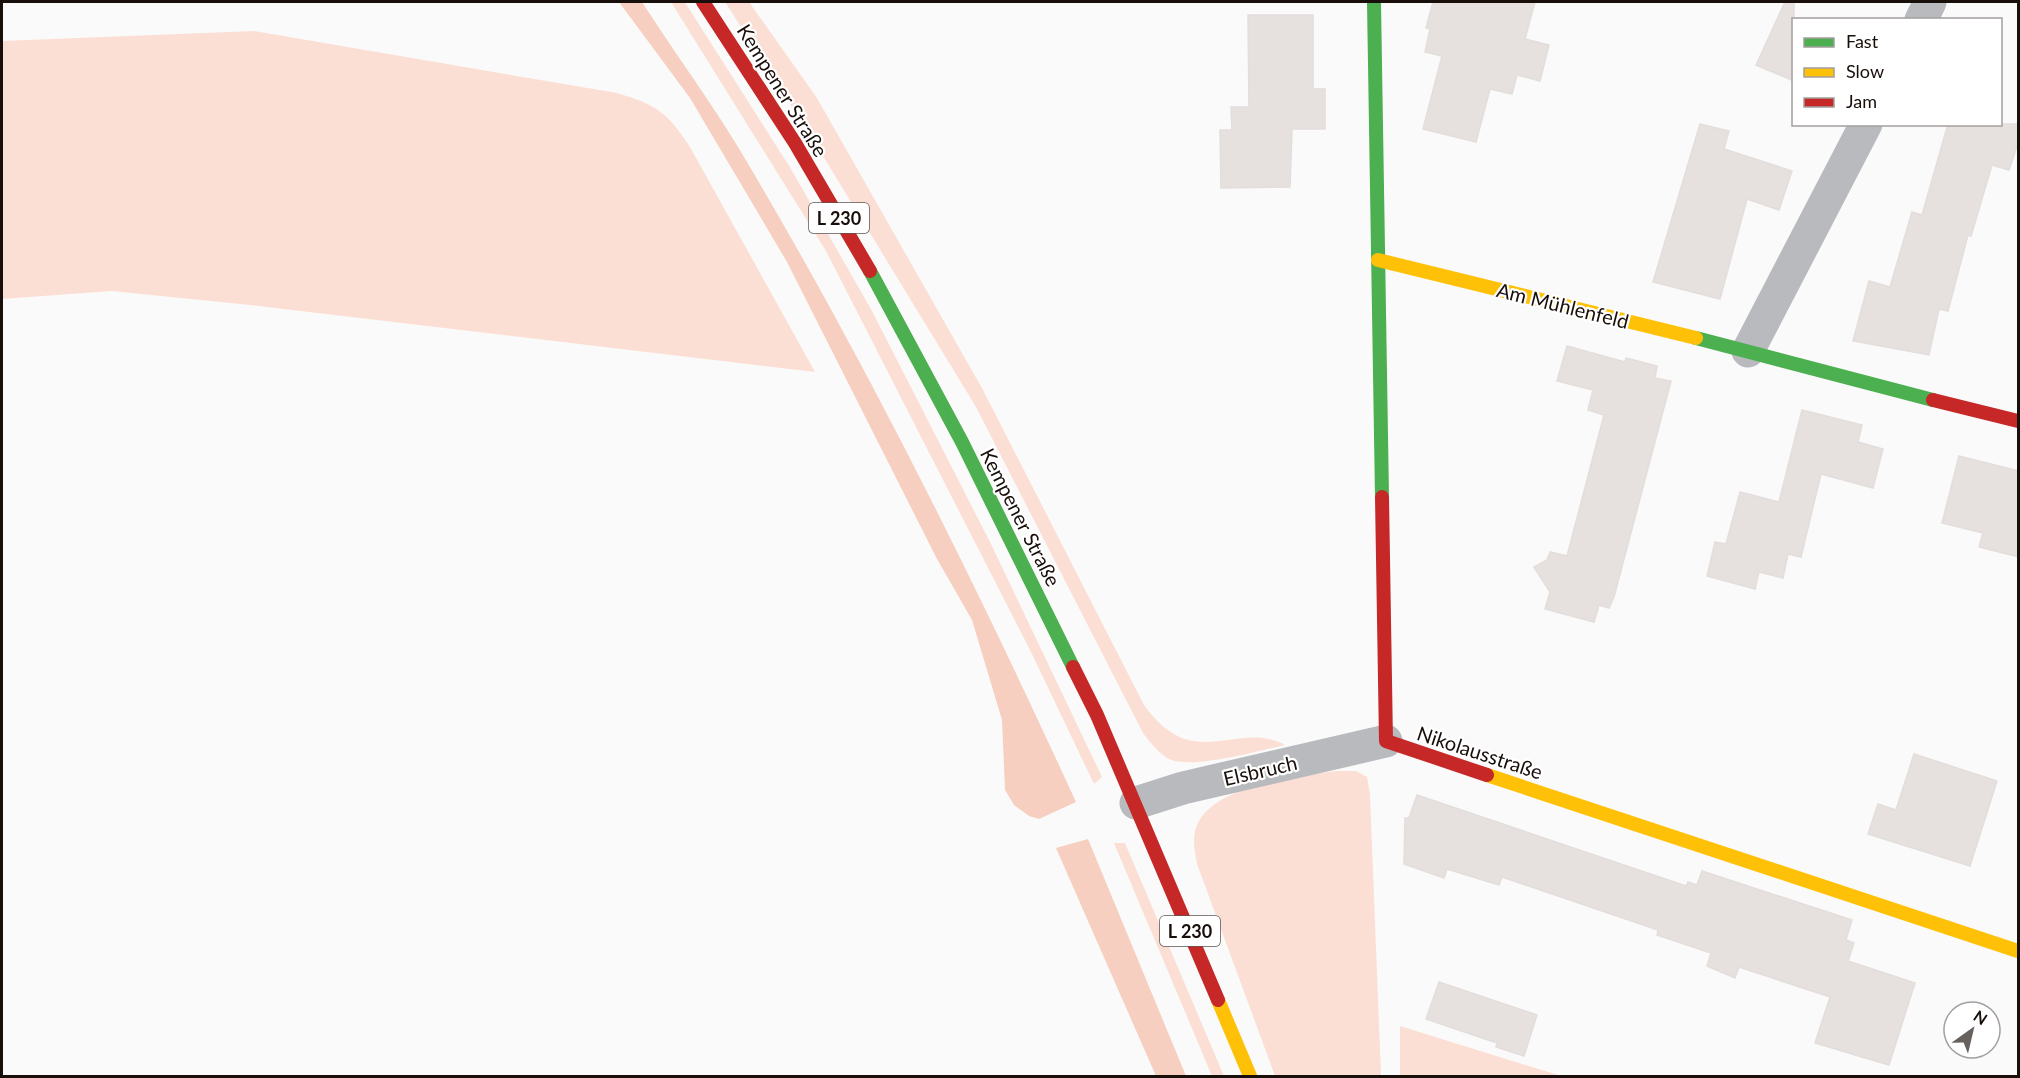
<svg xmlns="http://www.w3.org/2000/svg" width="2020" height="1078" font-family="Lato,sans-serif">
	<style>
		.green { fill: #fcdfd4 }
		.forest { fill: #f6cfc0 }
		.building { fill: #e6e0de; stroke: #e3dddb; stroke-width: 1.5 }
		.lines { fill: none; stroke-linecap: round; stroke-linejoin: round }
		.street { stroke: #b8babe; stroke-width: 33 }
		.fast { stroke: #4caf50; stroke-width: 14 }
		.slow { stroke: #ffc107; stroke-width: 14 }
		.jam { stroke: #c62828; stroke-width: 14 }
		.labels { text-anchor: middle; dominant-baseline: central; stroke-width: 4.5; stroke-linejoin: round; paint-order: stroke }
		.shield { fill: #fff; stroke: #5d5654; stroke-width: 1.5 }
		.shield-label { font-size: 18px; font-weight: bold; fill: #180e0a }
		.street-label { font-size: 20px; fill: #180e0a; stroke: #fff }
	</style>
	<rect width="100%" height="100%" fill="#fafafa"/>
	<g class="green">
		<polygon points="671,2 684,2 686,4 791,169 872,311 991,544 1102,777 1094,784 1031,652 826,251"/>
		<path d="M725,2H749L817,98L983,390L1144,705C1194,775 1236,719 1285,745C1260,750 1192,770 1169,759C1159,754 1150,742 1143,733L976,407L812,138Z"/>
		<path d="M254,31L617,93C657,105 667,112 690,147L815,372L250,305L112,291L2,299V41Z"/>
		<path d="M1337,771H1356L1367,777L1370,794L1381,1076H1275L1197,864C1195,852 1192,840 1196,828C1210,785 1299,776 1337,771Z"/>
		<polygon points="1114,843 1125,843 1224,1076 1212,1076"/>
		<polygon points="1400,1026 1561,1076 1400,1076"/>
	</g>
	<g class="forest">
		<path d="M619,2H642C676,55 715,107 747,162C869,368 976,584 1076,802L1039,819L1029,816L1014,805L1005,790L1002,720L972,620L937,559L787,262L690,98Z"/>
		<polygon points="1088,839 1186,1076 1156,1076 1056,848"/>
	</g>
	<g class="building">
		<polygon points="1433,2 1535,2 1525,39 1549,45 1540,81 1517,75 1512,94 1490,89 1476,142 1423,129 1442,56 1425,52 1430,29 1426,28"/>
		<polygon points="1785,2 1794,2 1794,81 1756,65"/>
		<polygon points="1248,15 1313,15 1313,89 1325,89 1325,129 1292,129 1290,187 1221,188 1220,130 1232,130 1231,107 1249,107"/>
		<polygon points="1700,124 1729,131 1724,149 1792,171 1779,210 1747,199 1720,299 1653,282"/>
		<polygon points="1948,124 2019,124 2019,140 2009,170 1992,165 1971,236 1968,235 1948,311 1939,309 1929,355 1853,341 1869,281 1890,287 1912,212 1922,215"/>
		<polygon points="1567,346 1625,362 1626,358 1657,366 1655,378 1671,381 1614,597 1609,608 1599,605 1594,622 1545,609 1550,592 1534,567 1547,560 1550,552 1567,556 1604,415 1588,410 1593,390 1557,381"/>
		<polygon points="1802,410 1862,425 1858,442 1883,449 1873,488 1821,474 1801,557 1788,554 1783,578 1759,572 1755,589 1707,576 1715,542 1726,544 1740,492 1779,502"/>
		<polygon points="1959,456 2019,471 2019,557 1979,547 1983,533 1942,523"/>
		<polygon points="1914,754 1997,781 1970,866 1868,834 1878,804 1896,810"/>
		<polygon points="1417,795 1686,886 1688,882 1697,885 1702,871 1852,920 1846,940 1854,943 1848,961 1915,983 1889,1065 1815,1043 1830,997 1739,967 1735,978 1707,966 1711,953 1657,935 1658,930 1502,877 1499,885 1447,869 1444,878 1404,864 1405,818 1409,818"/>
		<polygon points="1439,982 1537,1015 1524,1056 1496,1047 1497,1043 1426,1019"/>
	</g>
	<g class="lines">
		<g class="street">
			<polyline points="1921,20 1930,2"/>
			<polyline points="1748,351 1866,124"/>
			<polyline points="1136,803 1183,788 1386,741"/>
		</g>
		<g class="fast">
			<polyline points="1374,2 1382,497"/>
			<polyline points="870,271 962,442 1073,667"/>
			<polyline points="1696,338 1933,400"/>
		</g>
		<g class="slow">
			<polyline points="1378,260 1696,338"/>
			<polyline points="1487,775 2018,951"/>
			<polyline points="1218,1000 1250,1076"/>
		</g>
		<g class="jam">
			<polyline points="703,2 795,143 870,271"/>
			<polyline points="1933,400 2018,421"/>
			<polyline points="1382,497 1386,741 1487,775"/>
			<polyline points="1073,667 1097,715 1218,1000"/>
		</g>
	</g>
	<g class="labels">
		<g class="shield">
			<rect x="809" y="203" width="60" height="30" rx="4.5"/>
			<rect x="1160" y="916" width="60" height="30" rx="4.5"/>
		</g>
		<g class="shield-label">
			<text x="839" y="218">L 230</text>
			<text x="1190" y="931">L 230</text>
		</g>
		<g class="street-label">
			<text transform="translate(783 90) rotate(58)">Kempener Straße</text>
			<text transform="translate(1563 305) rotate(14)">Am Mühlenfeld</text>
			<text transform="translate(1021 517) rotate(63)">Kempener Straße</text>
			<text transform="translate(1480 752) rotate(18)">Nikolausstraße</text>
			<text transform="translate(1260 770) rotate(-13)">Elsbruch</text>
		</g>
	</g>
	<rect width="2020" height="1078" fill="none" stroke="#180e0a" stroke-width="6"/>
	<rect x="1792" y="18" width="210" height="108" fill="#ffffff" stroke="#a39f9d" stroke-width="1.5"/>
	<rect x="1804" y="38" width="30" height="9" fill="#4caf50" stroke="#a39f9d" stroke-width="1.5"/>
	<text x="1846" y="48" font-size="18" fill="#180e0a">Fast</text>
	<rect x="1804" y="68" width="30" height="9" fill="#ffc107" stroke="#a39f9d" stroke-width="1.5"/>
	<text x="1846" y="78" font-size="18" fill="#180e0a">Slow</text>
	<rect x="1804" y="98" width="30" height="9" fill="#c62828" stroke="#a39f9d" stroke-width="1.5"/>
	<text x="1846" y="108" font-size="18" fill="#180e0a">Jam</text>
	<g transform="translate(1972 1030) rotate(34)"><circle r="28" fill="#ffffff" stroke="#a39f9d" stroke-width="1.5"/>
	<path d="M0-4.5L10 22L0 15L-10 22Z" fill="#67615e"/>
	<text y="-9" font-size="16" font-weight="bold" text-anchor="middle" fill="#180e0a">N</text>
	</g>
</svg>
